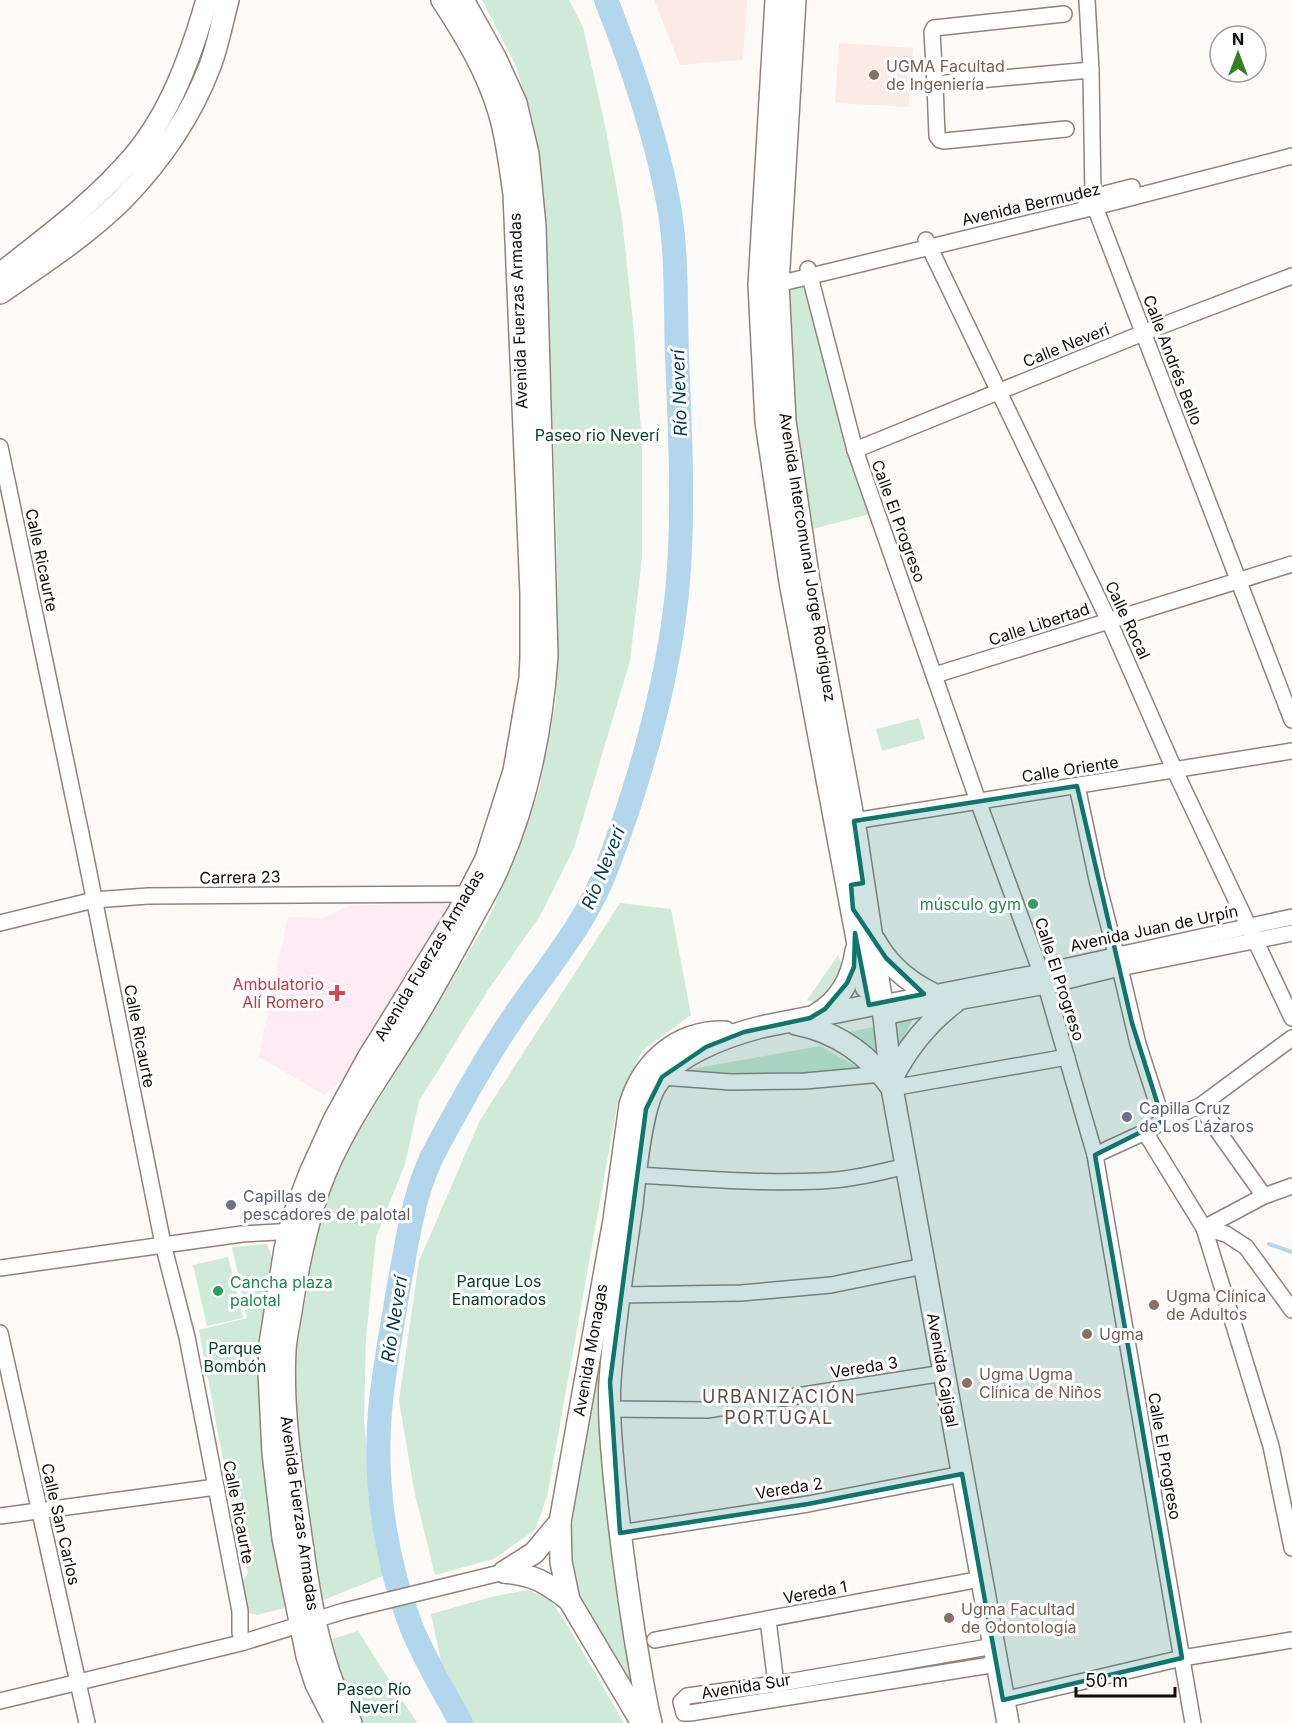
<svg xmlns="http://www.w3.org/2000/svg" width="1292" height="1723" font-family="Inter,sans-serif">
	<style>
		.built { fill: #fcebe5 }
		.medical { fill: #feebf4 }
		.green { fill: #cfebd7 }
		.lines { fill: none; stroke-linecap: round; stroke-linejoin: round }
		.stream { stroke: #b2d7ed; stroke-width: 4 }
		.river { stroke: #b2d7ed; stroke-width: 24 }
		.street-casing { stroke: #93827c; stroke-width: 18 }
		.secondary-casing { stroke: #93827c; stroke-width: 24 }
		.street { stroke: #fff; stroke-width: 15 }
		.secondary { stroke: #fff; stroke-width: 21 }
		.marked { fill: #0f766e; fill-opacity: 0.2; stroke: #0f766e; stroke-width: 4.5; stroke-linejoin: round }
		.education-dot { fill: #8d6e63; stroke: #fff; stroke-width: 2 }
		.leisure-dot { fill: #2e9e5b; stroke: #fff; stroke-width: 2 }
		.health-dot { fill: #e0444e; stroke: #fff; stroke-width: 2 }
		.worship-dot { fill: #6b7280; stroke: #fff; stroke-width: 2 }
		.labels { text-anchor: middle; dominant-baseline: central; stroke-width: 6; stroke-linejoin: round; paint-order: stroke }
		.education-label { font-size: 16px; fill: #785e54; stroke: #fff; text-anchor: start }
		.street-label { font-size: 16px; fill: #110b08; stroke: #fff }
		.park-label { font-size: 16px; fill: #054224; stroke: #fff }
		.leisure-label { font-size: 16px; fill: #27864d; stroke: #fff; text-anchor: end }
		.health-label { font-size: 16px; fill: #be3a42; stroke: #fff; text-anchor: end }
		.worship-label { font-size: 16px; fill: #5b616d; stroke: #fff; text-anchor: start }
		.water-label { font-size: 18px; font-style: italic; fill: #06394f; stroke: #fff }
		.neighbourhood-label { font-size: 18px; letter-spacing: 1.5px; fill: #5e4f49; stroke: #fff }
	</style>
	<rect width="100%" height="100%" fill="#fefaf8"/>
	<g class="built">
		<polygon points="654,0 747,0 743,60 680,65"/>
		<polygon points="839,43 913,48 909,107 835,103"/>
	</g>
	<polygon class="medical" points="442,902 451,917 359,1064 325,1095 259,1057 288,917 323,918 349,906"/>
	<g class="green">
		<polygon points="482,0 569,0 583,27 606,130 622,218 634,333 642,445 642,557 630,661 574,848 540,916 488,990 419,1101 405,1164 376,1237 366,1339 364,1420 372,1502 393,1572 321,1601 296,1422 296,1354 320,1215 351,1144 427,1022 488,920 515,857 539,790 556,701 558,619 556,513 544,192 533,121 515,64"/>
		<polygon points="803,285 849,450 870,514 809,530 798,469 785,289"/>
		<polygon points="919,718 925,739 882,751 876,729"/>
		<polygon points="620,903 671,909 691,1015 642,1051 617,1106 547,1497 535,1530 494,1559 435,1575 415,1495 399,1401 419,1261 480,1120"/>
		<polygon points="838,955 842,966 824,997 813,1002 807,1000"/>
		<polygon points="913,1019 896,1052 893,1023"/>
		<polygon points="873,1027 882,1059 849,1032"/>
		<polygon points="820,1046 863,1070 802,1076 681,1071"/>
		<polygon points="267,1244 273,1261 287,1595 284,1608 257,1615 240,1611 236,1590 248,1573 219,1439 199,1330 247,1318 232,1247"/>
		<polygon points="228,1257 243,1318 207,1326 193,1265"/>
		<polygon points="591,1375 599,1376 600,1433 606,1477 608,1518 616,1588 636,1699 574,1593 566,1525"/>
		<polygon points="527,1590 548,1597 566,1623 624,1723 473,1723 441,1661 431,1614 491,1597"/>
		<polygon points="358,1631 417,1723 364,1723 351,1706 329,1640"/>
	</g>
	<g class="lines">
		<polyline class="stream" points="1269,1244 1292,1252"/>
		<path class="river" d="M461,1723C444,1691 424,1659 411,1626C385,1559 374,1483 380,1411C384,1368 392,1327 399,1285C408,1238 414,1187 438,1145C461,1103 485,1059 512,1019C546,969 587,923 608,865C641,778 670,675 678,582C684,507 680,430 677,355C675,300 678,244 666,191C653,127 630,60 606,0"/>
		<g class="street-casing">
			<g id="street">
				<polyline points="1087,0 1091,70 1093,197 1095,207 1292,720"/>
				<polyline points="935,84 932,32 934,28 1064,14"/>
				<polyline points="1066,129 944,141 940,140 937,136 935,84 1091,70"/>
				<polyline points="1085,199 1132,187"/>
				<polyline points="926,240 1109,621 1175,771 1292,1018"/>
				<polyline points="808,269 855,450 978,801 1046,986 1095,1155 1193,1723"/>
				<polyline points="778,284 1095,207 1292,156"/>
				<polyline points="0,447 84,848 163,1244 187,1337 240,1611 240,1633"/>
				<polyline points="855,450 1153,329 1292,276"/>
				<polyline points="935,675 1292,564"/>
				<polyline points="1077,786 1097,880 1116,954"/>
				<polyline points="854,821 1292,751"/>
				<polyline points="0,923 94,900 148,896 477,894"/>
				<polyline points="1120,968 1138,1044 1163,1121"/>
				<polyline points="882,1003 1041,972 1292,917"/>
				<polyline points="884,1017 940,1005 1046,986 1120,968 1292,933"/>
				<polyline points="662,1077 731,1082 805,1081 882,1074"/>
				<polyline points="892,1088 1067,1057"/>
				<polyline points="1200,1106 1264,1196"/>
				<polyline points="1145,1132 1204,1228 1271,1446 1292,1548"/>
				<polyline points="1095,1155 1145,1132 1163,1121 1200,1106 1292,1038"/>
				<path d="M635,1175C697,1178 758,1184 820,1181C849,1180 878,1173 906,1166"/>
				<polyline points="1204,1228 1226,1234 1246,1247 1292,1310"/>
				<polyline points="1204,1228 1264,1196 1292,1186"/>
				<polyline points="0,1268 242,1234 297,1231"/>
				<polyline points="620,1295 741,1293 831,1285 924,1266"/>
				<polyline points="0,1333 87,1723"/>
				<polyline points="610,1409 707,1410 944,1373"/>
				<polyline points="0,1516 216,1487"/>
				<polyline points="620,1533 808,1504 962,1474"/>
				<polyline points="768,1620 776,1684"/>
				<polyline points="655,1640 981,1579"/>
				<polyline points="994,1646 776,1684 687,1696 681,1702 684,1713 690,1713 997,1664"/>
				<polyline points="1003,1700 1182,1658 1292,1640"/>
				<polyline points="0,1701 241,1643 344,1611 504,1572"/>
			</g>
		</g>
		<g class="secondary-casing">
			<g id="secondary">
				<polyline points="776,0 759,285 766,422 790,582 866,987"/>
				<polyline points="795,0 778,284 785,421 809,581 856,833 884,1017 892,1088 1008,1723"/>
				<path d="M0,274C47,237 95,202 134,156C171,112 191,55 207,0"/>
				<path d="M0,293C42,264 87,235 123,199C160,161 191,116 210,66C218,45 222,22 228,0"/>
				<path d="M875,941C888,965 907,981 931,993"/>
				<path d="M817,1014C841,1000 852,978 856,951"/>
				<path d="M796,1024C837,1032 868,1054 892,1088"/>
				<path d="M892,1078C908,1047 927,1023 955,1002"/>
				<polyline points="504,1572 534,1553 560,1522"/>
				<path d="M504,1572C534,1575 546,1582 569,1600"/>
				<path d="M336,1723L316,1684L307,1656L283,1538L273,1453L269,1372L270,1344L285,1249L293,1217L310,1173L334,1120L368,1058L458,913L469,892L486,859L514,771L530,678L531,657V594L514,194C510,167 507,138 499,112C487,71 465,35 442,0"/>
				<path d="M351,1723C316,1660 308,1585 298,1515C290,1460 282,1405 285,1350C286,1335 290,1320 292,1305C298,1266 306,1227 319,1189C342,1125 385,1069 420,1011C438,980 456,948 473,916C482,900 492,883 499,866C528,800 542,727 547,656L535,226L528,154L516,103L496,59L463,0"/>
				<path d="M642,1723L569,1600L561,1562L560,1522L614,1220L630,1105C643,1061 678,1031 725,1032"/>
				<path d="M651,1723C644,1695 640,1666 635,1638C627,1587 620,1536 615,1485C612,1451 608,1415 610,1381C614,1322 624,1263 632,1205C635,1176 641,1108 656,1085C676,1054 727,1036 761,1027L882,1003"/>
			</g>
		</g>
		<use href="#street" class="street"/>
		<use href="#secondary" class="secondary"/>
	</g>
	<path class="marked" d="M1077,786L1132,1023L1163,1121L1095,1155L1182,1658L1003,1700L962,1474L808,1504L620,1533L610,1382L646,1109L662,1077L706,1047L744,1032L810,1018L825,1009L847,983L854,967L855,933L869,1005L924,994L886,958L853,909L851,885L863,883L854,821Z"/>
	<g class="education-dot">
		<circle cx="874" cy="75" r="6"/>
		<circle cx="1154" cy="1305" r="6"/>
		<circle cx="1087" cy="1334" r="6"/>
		<circle cx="967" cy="1383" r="6"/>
		<circle cx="949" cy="1618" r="6"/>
	</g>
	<g class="leisure-dot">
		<circle cx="1033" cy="904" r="6"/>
		<circle cx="218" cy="1291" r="6"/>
	</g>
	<path class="health-dot" d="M334 984h6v6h6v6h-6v6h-6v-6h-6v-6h6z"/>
	<g class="worship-dot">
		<circle cx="1127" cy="1117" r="6"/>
		<circle cx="231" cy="1205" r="6"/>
	</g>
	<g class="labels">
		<g class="education-label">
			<text x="886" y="66">UGMA Facultad<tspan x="886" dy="18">de Ingeniería</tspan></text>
			<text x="1166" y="1296">Ugma Clínica<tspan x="1166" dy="18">de Adultos</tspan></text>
			<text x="1099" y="1334">Ugma</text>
			<text x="979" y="1374">Ugma Ugma<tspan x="979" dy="18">Clínica de Niños</tspan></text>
			<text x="961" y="1609">Ugma Facultad<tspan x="961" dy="18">de Odontología</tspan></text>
		</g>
		<g class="street-label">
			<text transform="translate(1031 204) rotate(-13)">Avenida Bermudez</text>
			<text transform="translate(518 311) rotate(-92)">Avenida Fuerzas Armadas</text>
			<text transform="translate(1066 345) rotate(-22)">Calle Neverí</text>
			<text transform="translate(1173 360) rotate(69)">Calle Andrés Bello</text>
			<text transform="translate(899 521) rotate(70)">Calle El Progreso</text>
			<text transform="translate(808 557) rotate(81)">Avenida Intercomunal Jorge Rodriguez</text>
			<text transform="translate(42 560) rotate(78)">Calle Ricaurte</text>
			<text transform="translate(1128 620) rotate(65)">Calle Rocal</text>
			<text transform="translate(1039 624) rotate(-18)">Calle Libertad</text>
			<text transform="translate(1070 769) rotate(-9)">Calle Oriente</text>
			<text transform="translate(240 877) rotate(-1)">Carrera 23</text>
			<text transform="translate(1154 928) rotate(-12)">Avenida Juan de Urpín</text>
			<text transform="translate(429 955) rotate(-59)">Avenida Fuerzas Armadas</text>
			<text transform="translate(1060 979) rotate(72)">Calle El Progreso</text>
			<text transform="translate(140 1036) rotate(79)">Calle Ricaurte</text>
			<text transform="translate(590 1350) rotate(-80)">Avenida Monagas</text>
			<text transform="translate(864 1367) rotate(-9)">Vereda 3</text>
			<text transform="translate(943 1370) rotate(80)">Avenida Cajigal</text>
			<text transform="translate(1165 1456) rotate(80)">Calle El Progreso</text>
			<text transform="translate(789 1488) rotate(-9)">Vereda 2</text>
			<text transform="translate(239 1512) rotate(79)">Calle Ricaurte</text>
			<text transform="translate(300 1513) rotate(82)">Avenida Fuerzas Armadas</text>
			<text transform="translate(61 1524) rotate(77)">Calle San Carlos</text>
			<text transform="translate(815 1592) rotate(-11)">Vereda 1</text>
			<text transform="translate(746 1686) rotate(-9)">Avenida Sur</text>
		</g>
		<g class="park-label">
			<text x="597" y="435">Paseo rio Neverí</text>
			<text x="499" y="1281">Parque Los<tspan x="499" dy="18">Enamorados</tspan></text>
			<text x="235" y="1348">Parque<tspan x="235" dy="18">Bombón</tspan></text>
			<text x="374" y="1689">Paseo Río<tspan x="374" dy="18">Neverí</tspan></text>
		</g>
		<g class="leisure-label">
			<text x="1021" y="904">músculo gym</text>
			<text x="230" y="1282" text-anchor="start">Cancha plaza<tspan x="230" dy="18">palotal</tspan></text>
		</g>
		<g class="health-label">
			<text x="324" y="984">Ambulatorio<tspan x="324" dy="18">Alí Romero</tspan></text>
		</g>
		<g class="worship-label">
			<text x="1139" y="1108">Capilla Cruz<tspan x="1139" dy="18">de Los Lázaros</tspan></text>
			<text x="243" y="1196">Capillas de<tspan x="243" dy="18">pescadores de palotal</tspan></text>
		</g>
		<g class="water-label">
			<text transform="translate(679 393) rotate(-92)">Río Neverí</text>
			<text transform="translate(603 868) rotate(-68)">Río Neverí</text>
			<text transform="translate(394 1319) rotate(-81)">Río Neverí</text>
		</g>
		<g class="neighbourhood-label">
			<text x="779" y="1396">URBANIZACIÓN<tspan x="779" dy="21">PORTUGAL</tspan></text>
		</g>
	</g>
	<g transform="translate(1238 54)"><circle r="28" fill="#ffffff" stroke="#a09d9c" stroke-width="1.5"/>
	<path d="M0-4.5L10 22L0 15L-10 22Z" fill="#347e25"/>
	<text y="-9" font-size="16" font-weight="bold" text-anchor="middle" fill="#110b08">N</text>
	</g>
	<path d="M1076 1687v9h99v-9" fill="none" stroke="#110b08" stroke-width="3"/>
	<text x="1085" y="1687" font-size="18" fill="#110b08" stroke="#ffffff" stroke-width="4.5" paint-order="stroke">50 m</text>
</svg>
